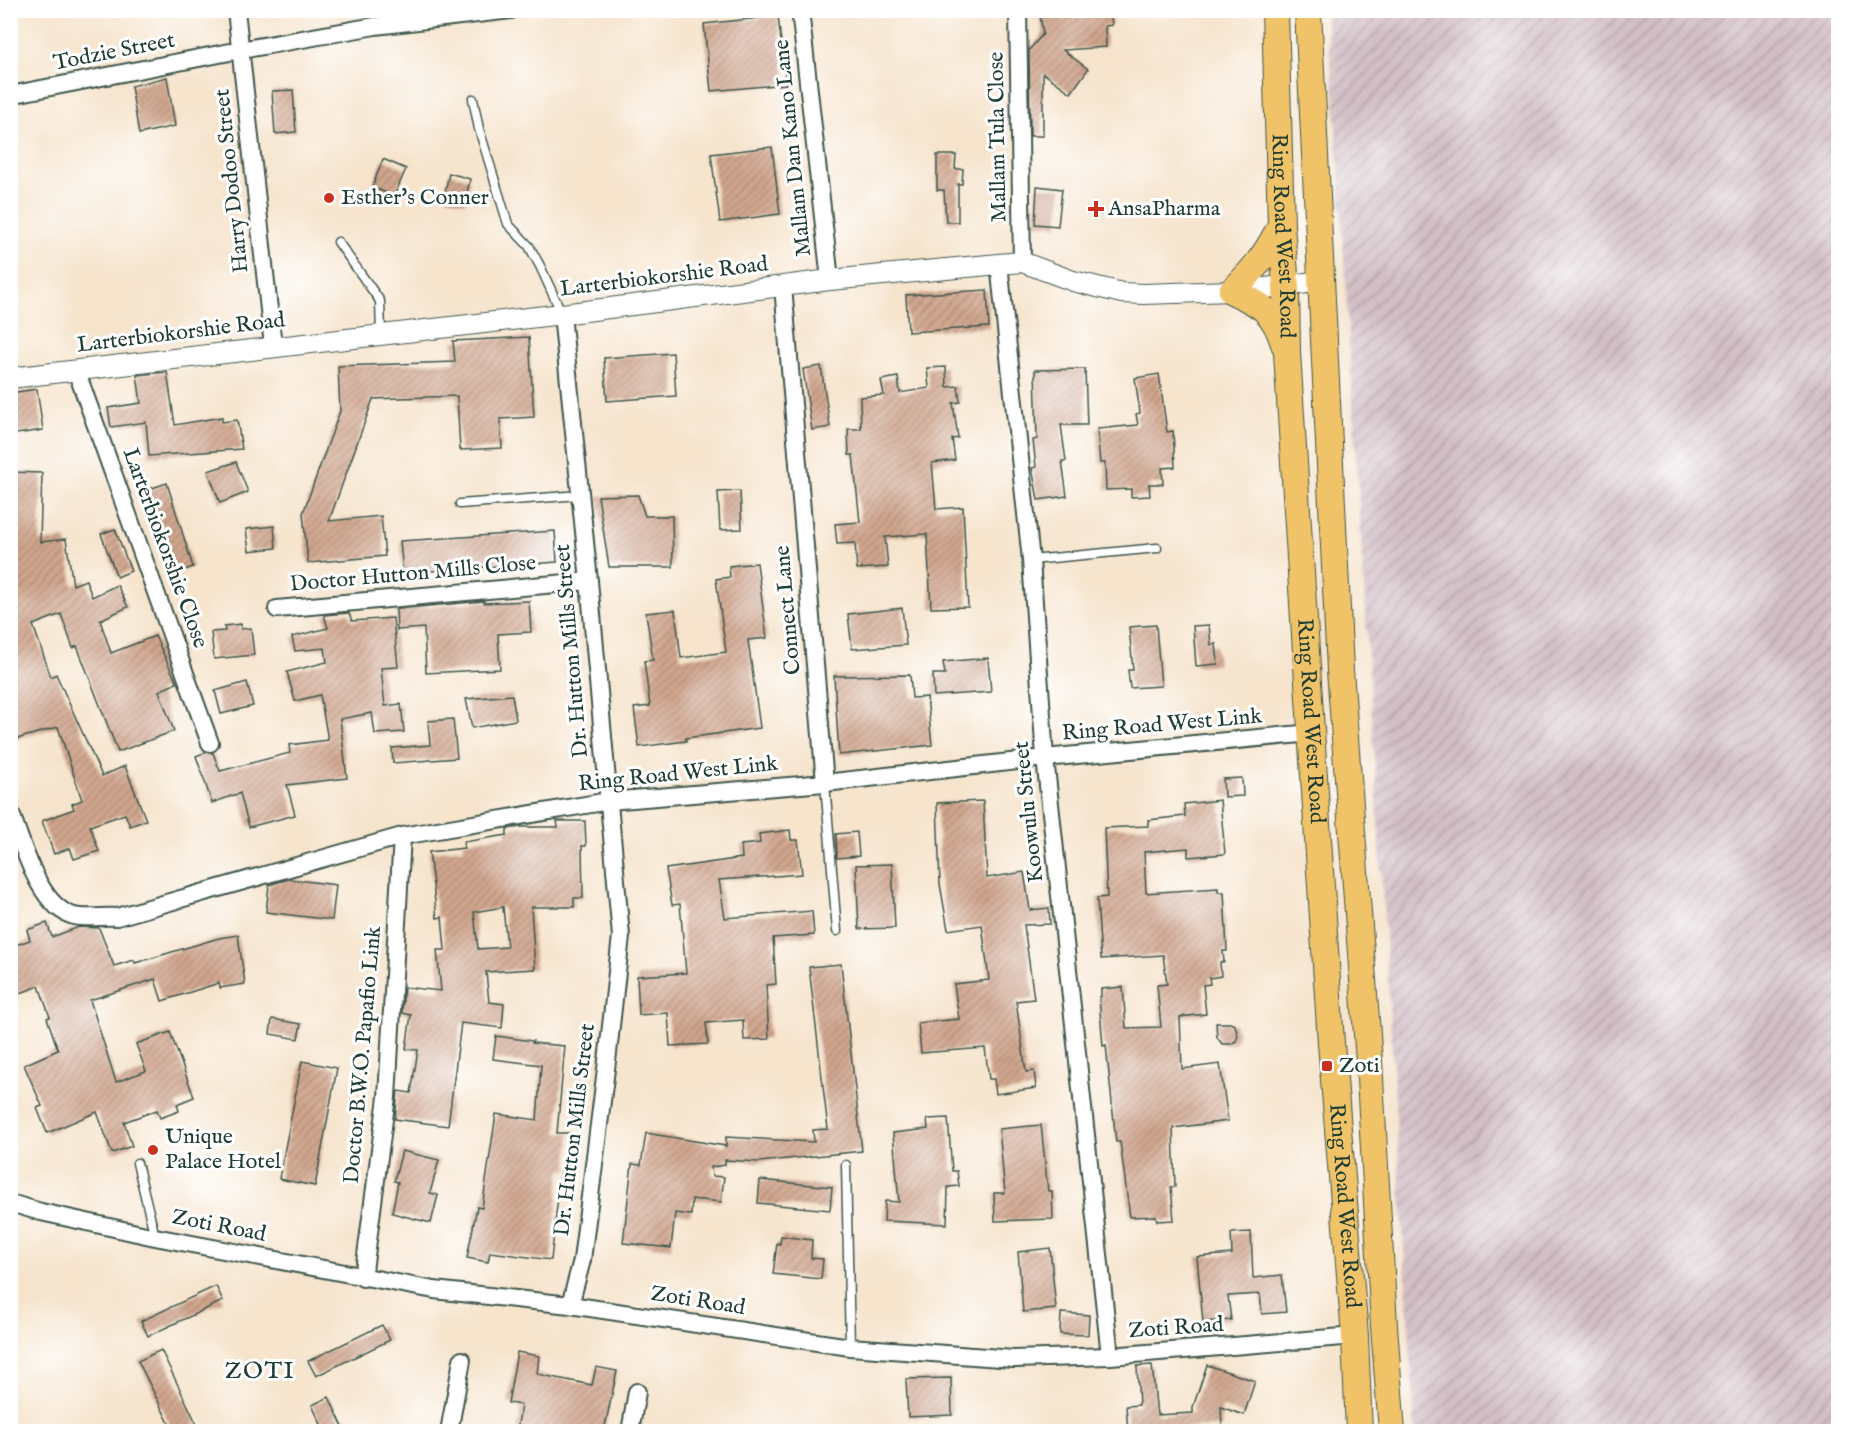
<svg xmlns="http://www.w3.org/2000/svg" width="1849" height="1442" font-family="'IM FELL English',serif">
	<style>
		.industrial { fill: url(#industrial-furrows) }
		.building { fill: url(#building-hatch); fill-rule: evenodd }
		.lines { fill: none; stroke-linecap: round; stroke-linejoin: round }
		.service-casing { stroke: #3f564b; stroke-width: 11 }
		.minor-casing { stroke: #3f564b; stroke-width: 20 }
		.tertiary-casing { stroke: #3f564b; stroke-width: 22 }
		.primary-casing { stroke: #3f564b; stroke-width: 28 }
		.service { stroke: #fff; stroke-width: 8 }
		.minor { stroke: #fff; stroke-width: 16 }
		.tertiary { stroke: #fff; stroke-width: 20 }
		.primary { stroke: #f0c369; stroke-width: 26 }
		.poi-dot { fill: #c8321e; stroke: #fff; stroke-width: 2 }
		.labels { text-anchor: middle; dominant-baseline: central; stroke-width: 6; stroke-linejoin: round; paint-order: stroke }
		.street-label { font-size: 22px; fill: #1f3d34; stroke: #fff }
		.poi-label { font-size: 22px; fill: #1f3d34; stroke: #fff; text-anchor: start }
		.neighbourhood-label { font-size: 24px; letter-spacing: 1.5px; fill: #1f3d34; stroke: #fff }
	</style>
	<defs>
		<pattern id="industrial-furrows" width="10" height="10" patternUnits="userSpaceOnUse" patternTransform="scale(1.5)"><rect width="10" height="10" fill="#d2bec4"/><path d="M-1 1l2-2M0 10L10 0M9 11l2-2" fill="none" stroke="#aa9ca0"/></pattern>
		<pattern id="building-hatch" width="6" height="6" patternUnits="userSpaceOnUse" patternTransform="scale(1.5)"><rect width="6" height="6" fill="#d1a68e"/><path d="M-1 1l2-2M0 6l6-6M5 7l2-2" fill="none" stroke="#a98875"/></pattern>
	</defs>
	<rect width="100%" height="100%" fill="#fff"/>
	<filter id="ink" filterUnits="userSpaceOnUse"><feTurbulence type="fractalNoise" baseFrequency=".0167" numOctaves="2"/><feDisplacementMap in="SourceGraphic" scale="12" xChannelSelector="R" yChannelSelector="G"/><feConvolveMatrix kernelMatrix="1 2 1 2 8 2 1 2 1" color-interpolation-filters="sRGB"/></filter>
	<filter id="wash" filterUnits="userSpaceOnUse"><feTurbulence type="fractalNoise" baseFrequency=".008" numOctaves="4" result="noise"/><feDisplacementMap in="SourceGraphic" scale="24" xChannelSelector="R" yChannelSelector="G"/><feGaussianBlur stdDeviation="1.35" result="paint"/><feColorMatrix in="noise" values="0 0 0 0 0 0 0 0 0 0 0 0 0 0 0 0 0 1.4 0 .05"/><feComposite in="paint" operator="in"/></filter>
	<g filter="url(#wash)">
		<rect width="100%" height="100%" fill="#f6e4cd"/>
		<polygon class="industrial" points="1325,11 1838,11 1838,1431 1415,1431 1334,93"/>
		<g id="blocks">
			<g class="building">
				<polygon points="1039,10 1110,10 1112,25 1105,26 1106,47 1063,50 1088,69 1071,93 1043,73 1043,136 1030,136 1029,50 1043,34"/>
				<polygon points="778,16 786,84 711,91 704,24"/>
				<polygon points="167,77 175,126 139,134 131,86"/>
				<polygon points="293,90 296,132 275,134 272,91"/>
				<polygon points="772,147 780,214 720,222 711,154"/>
				<polygon points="937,155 956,155 955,169 963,169 962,184 958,184 958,222 946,222 944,190 937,190"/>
				<polygon points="383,159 406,169 394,196 372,187"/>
				<polygon points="449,173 470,179 465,203 444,197"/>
				<polygon points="1037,186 1062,189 1058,226 1035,224"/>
				<polygon points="987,290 989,327 908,332 906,295"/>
				<polygon points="529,337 534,417 500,419 502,448 460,450 457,396 373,399 329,521 381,516 385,556 308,563 303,513 340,411 338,366 455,362 453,341"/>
				<polygon points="673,353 676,396 607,401 604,358"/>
				<polygon points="821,366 830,427 812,430 803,369"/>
				<polygon points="946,367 947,387 958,386 960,402 953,403 958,438 952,439 955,460 932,463 936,509 963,507 968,607 931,608 927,534 885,537 888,567 857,569 855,543 837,544 835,524 860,522 853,455 849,455 848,429 861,429 860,397 884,395 881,380 898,377 900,393 929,388 927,368"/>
				<polygon points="1085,369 1087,425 1061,425 1066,461 1062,461 1067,496 1038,500 1032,468 1036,467 1033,440 1037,439 1035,370"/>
				<polygon points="167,372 175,425 222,417 222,422 237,420 242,449 149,456 146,422 111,427 108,408 141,403 137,375"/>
				<polygon points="1159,374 1167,432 1173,431 1175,467 1162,468 1163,484 1149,484 1150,496 1131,497 1131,489 1106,490 1105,463 1100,463 1097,429 1138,425 1136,414 1140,413 1135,378"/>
				<polygon points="37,389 43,430 10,435 10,393"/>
				<polygon points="236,462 248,492 220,503 208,471"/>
				<polygon points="10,472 42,473 40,542 66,539 73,585 86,580 92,597 117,585 128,607 100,620 111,653 155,636 177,683 159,691 174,731 118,752 77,646 73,648 61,614 33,625 51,677 56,674 102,776 125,766 146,820 130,826 125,814 90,826 99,851 74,859 70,848 54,854 42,821 74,809 72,804 82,800 58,727 10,741"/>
				<polygon points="167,483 193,567 173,574 146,490"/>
				<polygon points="740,491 742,529 720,530 718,492"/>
				<polygon points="638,495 645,516 672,516 673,567 609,567 598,496"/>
				<polygon points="274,526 276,548 249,551 246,529"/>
				<polygon points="115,529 131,571 117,577 101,534"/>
				<polygon points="555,531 557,562 403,573 400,541"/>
				<polygon points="757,563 767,638 748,640 760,728 686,738 686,741 639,747 634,708 650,706 644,661 653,660 646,613 675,610 681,658 726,652 716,579 730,577 729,566"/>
				<polygon points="484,601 484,603 529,601 531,632 498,634 500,669 426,673 424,628 397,630 396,609"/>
				<polygon points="902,608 906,645 852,649 848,614"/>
				<polygon points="349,613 352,621 393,618 398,667 381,668 385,706 401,704 404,732 375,734 372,713 340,719 347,778 287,785 295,815 249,827 240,793 212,803 196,756 206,752 213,753 220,771 290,753 289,745 328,740 320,695 295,701 287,672 327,662 325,648 295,651 292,637 328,628 324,615"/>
				<polygon points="241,624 241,629 251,628 254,655 214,659 211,632 225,631 224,626"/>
				<polygon points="1156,625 1161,686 1130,688 1128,670 1133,670 1129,627"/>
				<polygon points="1209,625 1211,645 1216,644 1218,664 1196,666 1193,626"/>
				<polygon points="988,658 991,692 934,696 933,674 945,674 943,662"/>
				<polygon points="910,675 912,698 927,697 932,745 839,755 834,676"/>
				<polygon points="247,682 253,706 221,714 215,691"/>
				<polygon points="512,695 516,720 472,728 466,699"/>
				<polygon points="453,719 457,758 393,763 392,748 430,745 428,721"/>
				<polygon points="1242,778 1243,796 1224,797 1223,779"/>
				<polygon points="1220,800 1225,854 1188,857 1188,848 1144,852 1146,893 1218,888 1218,892 1224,892 1227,951 1223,951 1224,962 1220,962 1221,976 1209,978 1210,984 1203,985 1206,1014 1180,1017 1182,1069 1220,1064 1228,1121 1173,1128 1175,1187 1171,1187 1174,1220 1157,1221 1156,1216 1130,1217 1120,1142 1116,1142 1106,1045 1103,1046 1099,997 1101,997 1101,989 1123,987 1126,1028 1161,1027 1157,985 1167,984 1163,955 1101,959 1097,898 1107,897 1104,828 1148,826 1148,820 1185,816 1184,804"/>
				<polygon points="983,801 987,878 1024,872 1030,910 1049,908 1050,924 1024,925 1034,999 1016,1001 1026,1072 1034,1071 1036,1088 996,1094 994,1079 989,1079 985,1048 921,1053 918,1023 959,1019 954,984 989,980 982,925 948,930 940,884 937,803"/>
				<path d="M557,821H585L586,846H582L583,898H574V907H531L535,969L486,972L489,1002L504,1004L502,1028L461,1023L448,1126L395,1119L398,1091L411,1093L418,1050L406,1049L411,1015L402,1013L404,987L441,991L437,950H445L442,917L437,918L429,852L464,848L463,842L507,835V829L521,827H558ZM503,907L507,947L478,949L474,912Z"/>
				<polygon points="790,830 791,840 798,840 802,874 719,880 725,918 812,911 814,935 773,938 776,984 766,985 769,1039 744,1040 743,1020 706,1023 708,1044 670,1046 668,1013 639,1015 637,976 686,973 680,904 672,905 666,869 742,858 741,845 760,843 759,834"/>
				<polygon points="857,832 859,856 837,858 836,834"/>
				<polygon points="892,864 895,928 859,929 856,865"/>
				<polygon points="289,879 336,885 332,920 266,912 269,885"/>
				<polygon points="47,923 52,937 79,927 99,928 114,966 134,960 135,963 219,938 238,935 245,984 220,988 219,983 162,1001 155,979 90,1000 116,1082 146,1071 136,1044 170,1032 194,1097 177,1104 179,1111 160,1118 157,1110 124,1122 132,1146 112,1153 97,1112 47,1133 37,1108 42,1106 24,1065 58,1050 47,1018 50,1017 39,986 10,997 10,947 30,940 27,930"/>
				<polygon points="841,964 862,1151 759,1162 725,1160 725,1165 711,1167 712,1176 724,1177 721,1202 692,1199 691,1215 675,1213 671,1248 623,1243 632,1164 641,1165 646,1133 726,1146 726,1137 814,1142 813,1130 828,1129 809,967"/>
				<polygon points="272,1019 301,1024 298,1039 270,1034"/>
				<polygon points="1216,1023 1230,1023 1235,1025 1238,1036 1236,1041 1231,1044 1222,1044 1217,1037"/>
				<polygon points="496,1036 533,1041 532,1043 565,1046 557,1133 570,1133 568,1170 561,1170 551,1260 490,1252 488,1262 467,1258 477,1207 482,1208 496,1114 537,1120 541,1065 493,1059"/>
				<polygon points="302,1061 337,1068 315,1186 279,1179"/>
				<polygon points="948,1118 952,1171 957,1171 959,1186 948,1187 947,1224 884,1221 885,1201 899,1202 893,1133 928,1129 927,1119"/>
				<polygon points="1041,1125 1048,1191 1052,1191 1053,1219 995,1221 994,1193 1005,1193 999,1129"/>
				<polygon points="402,1151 439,1160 430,1193 438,1195 431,1223 392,1213 398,1182 394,1181"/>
				<polygon points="760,1180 832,1187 830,1210 758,1203"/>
				<polygon points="1251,1232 1253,1278 1282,1275 1286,1312 1262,1314 1260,1294 1228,1296 1231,1320 1203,1322 1197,1257 1232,1254 1231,1233"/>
				<polygon points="781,1236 812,1240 811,1258 823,1259 821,1279 773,1274 777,1243 780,1244"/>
				<polygon points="1050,1248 1056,1309 1023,1312 1018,1252"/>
				<polygon points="216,1286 223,1301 148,1336 141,1321"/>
				<polygon points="1061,1313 1089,1315 1088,1335 1060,1334"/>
				<polygon points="382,1325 390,1340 316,1376 308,1361"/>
				<polygon points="161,1350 189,1408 200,1431 173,1431 138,1361"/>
				<polygon points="517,1352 539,1356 537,1374 592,1385 596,1367 617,1371 604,1431 517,1431 521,1405 508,1403"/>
				<polygon points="1152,1365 1157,1415 1193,1413 1193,1407 1207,1365 1255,1381 1244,1415 1221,1407 1222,1427 1182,1428 1183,1431 1128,1431 1126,1406 1139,1405 1137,1366"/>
				<polygon points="951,1378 952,1415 908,1417 906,1379"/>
				<polygon points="329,1397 345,1431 324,1431 312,1405"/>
			</g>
		</g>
	</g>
	<g filter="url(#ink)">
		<use href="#blocks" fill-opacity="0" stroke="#3f564b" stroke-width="1.5"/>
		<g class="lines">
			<g class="service-casing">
				<g id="service">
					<polyline points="473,99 479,129 508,224 529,246 540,266 562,314"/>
					<polyline points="338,242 380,301 381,334"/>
					<polyline points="460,504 580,495"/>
					<polyline points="1031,560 1157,548"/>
					<polyline points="825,783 837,931"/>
					<polyline points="137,1163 155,1237"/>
					<polyline points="846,1165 850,1347"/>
				</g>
			</g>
			<g class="minor-casing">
				<g id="minor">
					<polyline points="236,10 273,346"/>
					<polyline points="800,10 830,280"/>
					<polyline points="1018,10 1022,262"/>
					<polyline points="10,95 240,50 375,26 511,10"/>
					<polyline points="999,264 1031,560 1045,758 1110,1356"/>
					<polyline points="783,286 825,783"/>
					<polyline points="562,314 589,581 621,936 608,1053 582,1260 570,1305"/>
					<polyline points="76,370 210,743"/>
					<polyline points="277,609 589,581"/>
					<path d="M10,811C22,841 38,907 74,916C87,919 104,916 117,917L402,836L609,801L825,783L1045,758L1312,733"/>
					<polyline points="10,1203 41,1212 155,1237 434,1290 570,1305 850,1347 1014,1359 1110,1356 1355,1336"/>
					<polyline points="363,1278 387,1097 402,836"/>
					<polyline points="449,1432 462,1360"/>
					<polyline points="630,1432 637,1392"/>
				</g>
			</g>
			<g class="tertiary-casing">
				<polyline id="tertiary" points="10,378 562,314 830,280 999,264 1022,262 1073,281 1122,293 1144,294 1232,291 1286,286 1320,281"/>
			</g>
			<g class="primary-casing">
				<g id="primary">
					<path id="s1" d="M1275,10L1281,225L1286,286L1287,353L1331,1043L1355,1336L1359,1432"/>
					<polyline points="1308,10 1340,670 1369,1061 1384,1326 1392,1432"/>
					<path d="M1281,225C1267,253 1255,269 1232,291C1262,305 1274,311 1284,344"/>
				</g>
			</g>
			<use href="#service" class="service"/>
			<use href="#minor" class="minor"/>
			<use href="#tertiary" class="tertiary"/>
			<use href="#primary" class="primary"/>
		</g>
	</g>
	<g class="poi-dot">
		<circle cx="329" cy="198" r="6"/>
		<path d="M1093 200h6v6h6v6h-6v6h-6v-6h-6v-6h6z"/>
		<rect x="1321" y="1060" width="12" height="12" rx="3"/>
		<circle cx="153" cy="1150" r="6"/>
	</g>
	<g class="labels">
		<g class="street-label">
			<text transform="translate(114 52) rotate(-11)">Todzie Street</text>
			<text transform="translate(998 137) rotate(-91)">Mallam Tula Close</text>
			<text transform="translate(793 148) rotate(-96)">Mallam Dan Kano Lane</text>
			<text transform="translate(232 181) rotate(-96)">Harry Dodoo Street</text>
			<text stroke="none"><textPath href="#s1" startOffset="226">Ring Road West Road</textPath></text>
			<text transform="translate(664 277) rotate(-7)">Larterbiokorshie Road</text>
			<text transform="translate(181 333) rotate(-7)">Larterbiokorshie Road</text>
			<text transform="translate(165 548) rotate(70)">Larterbiokorshie Close</text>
			<text transform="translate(413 574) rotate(-5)">Doctor Hutton Mills Close</text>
			<text transform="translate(788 610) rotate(-95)">Connect Lane</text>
			<text transform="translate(572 651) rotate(-95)">Dr. Hutton Mills Street</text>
			<text stroke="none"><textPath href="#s1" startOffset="712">Ring Road West Road</textPath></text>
			<text transform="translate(1162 725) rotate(-5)">Ring Road West Link</text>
			<text transform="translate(678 774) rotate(-6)">Ring Road West Link</text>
			<text transform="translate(1029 812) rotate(-96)">Koowulu Street</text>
			<text transform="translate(363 1055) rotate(-85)">Doctor B.W.O. Papafio Link</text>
			<text transform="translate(575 1130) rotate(-83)">Dr. Hutton Mills Street</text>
			<text stroke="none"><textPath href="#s1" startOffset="1198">Ring Road West Road</textPath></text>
			<text transform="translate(219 1226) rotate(11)">Zoti Road</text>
			<text transform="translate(698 1301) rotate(9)">Zoti Road</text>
			<text transform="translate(1176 1328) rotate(-4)">Zoti Road</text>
		</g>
		<g class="poi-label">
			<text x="341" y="198">Esther's Conner</text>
			<text x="1108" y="209">AnsaPharma</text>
			<text x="1339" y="1066">Zoti</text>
			<text x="165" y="1137">Unique<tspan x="165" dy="25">Palace Hotel</tspan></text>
		</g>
		<g class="neighbourhood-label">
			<text x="260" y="1371">ZOTI</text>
		</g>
	</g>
	<rect width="1849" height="1442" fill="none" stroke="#fff" stroke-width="36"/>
</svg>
